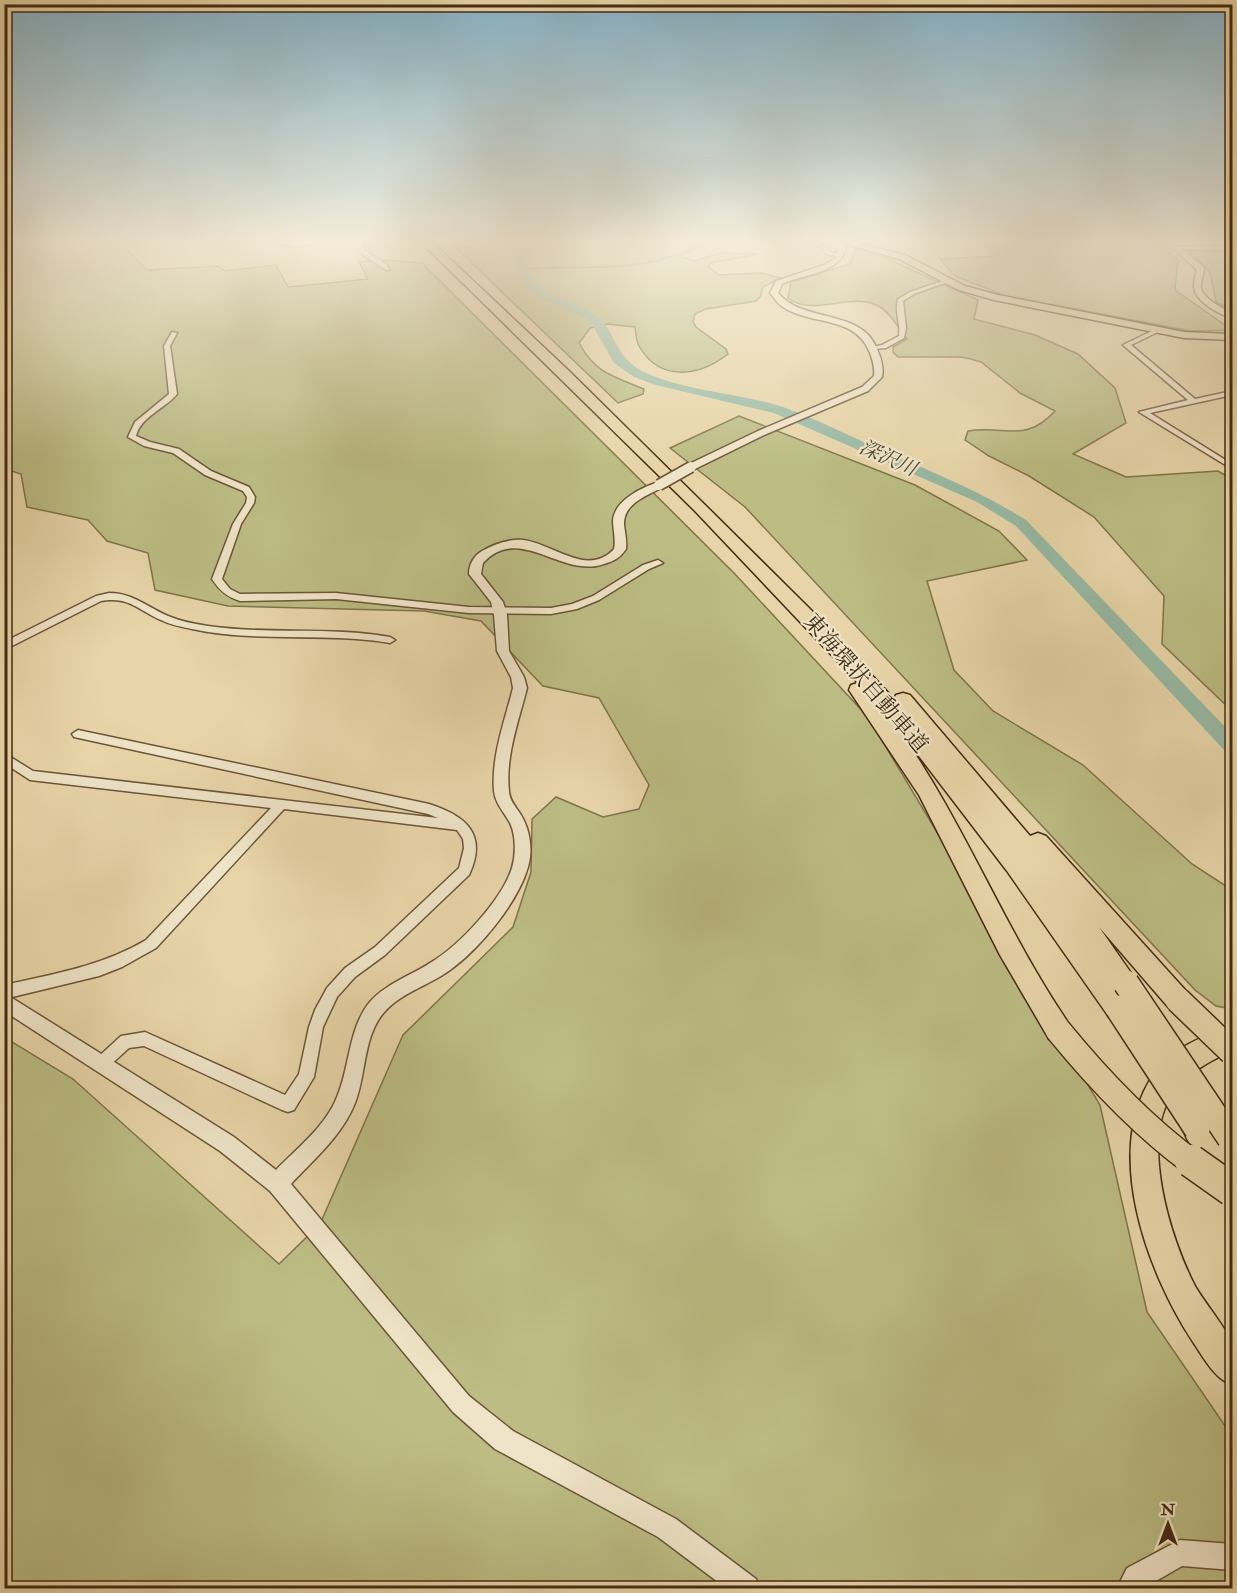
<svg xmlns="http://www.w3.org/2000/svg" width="1237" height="1593" font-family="'IM FELL Double Pica','Noto Serif JP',serif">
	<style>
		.green { fill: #bcbc84; stroke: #80744c; stroke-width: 1.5 }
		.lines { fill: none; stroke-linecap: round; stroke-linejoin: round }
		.stream { stroke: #76806a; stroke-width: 2 }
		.river { fill: #97b9a4; fill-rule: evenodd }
		.minor-casing { stroke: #6d5638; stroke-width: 3 }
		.tertiary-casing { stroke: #6d5638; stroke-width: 3 }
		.primary-casing { stroke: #442b13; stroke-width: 3 }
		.motorway-casing { stroke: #442b13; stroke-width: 3 }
		.minor { fill: #efe4c7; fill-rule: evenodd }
		.tertiary { fill: #efe4c7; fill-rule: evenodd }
		.primary { fill: #e7d5a9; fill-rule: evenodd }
		.motorway { fill: #e7d5a9; fill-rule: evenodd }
		.tertiary-bridge-casing { stroke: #6d5638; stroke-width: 13; stroke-linecap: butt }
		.motorway-bridge-far1-casing { stroke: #442b13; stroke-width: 28; stroke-linecap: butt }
		.motorway-bridge-casing { stroke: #442b13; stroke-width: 35; stroke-linecap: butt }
		.tertiary-bridge { stroke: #efe4c7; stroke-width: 10 }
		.motorway-bridge-far1 { stroke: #e7d5a9; stroke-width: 25 }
		.motorway-bridge { stroke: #e7d5a9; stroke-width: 32 }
		.labels { text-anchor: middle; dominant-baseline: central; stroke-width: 4.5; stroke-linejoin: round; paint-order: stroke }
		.far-water-label { font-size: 20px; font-style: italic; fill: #554730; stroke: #efe4c7 }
		.street-label { font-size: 22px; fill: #442b13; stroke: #efe4c7 }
	</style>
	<rect width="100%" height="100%" fill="#e7d5a9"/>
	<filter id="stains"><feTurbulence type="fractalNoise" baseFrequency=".00333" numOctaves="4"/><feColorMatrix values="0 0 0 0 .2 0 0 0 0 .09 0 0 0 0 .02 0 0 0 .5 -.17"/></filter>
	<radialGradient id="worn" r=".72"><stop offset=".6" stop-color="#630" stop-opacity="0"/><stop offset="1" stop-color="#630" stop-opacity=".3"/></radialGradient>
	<g class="green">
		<polygon points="5,242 119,242 147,270 218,266 225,271 276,265 288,287 368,279 359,262 383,260 422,263 734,573 868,717 1100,1105 1147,1312 1232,1436 1232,1588 5,1588 4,1037 73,1079 279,1264 320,1224 403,1035 513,927 531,872 532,819 556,797 603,817 639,809 649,785 599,698 543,686 481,621 424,611 228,606 155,590 148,553 107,541 88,520 27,507 21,474 5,469"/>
		<path d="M498,242H708L710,243L679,256L694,261L720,253L759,254L711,263L708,266L719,275L762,273L780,278L763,287L760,297L756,301L706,309L695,314L693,322L696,327L726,349L728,354C700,376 660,383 639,346C636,341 636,333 635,327L608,324L590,328L579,343C596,374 613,376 644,389L643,394L618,403L457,249Z"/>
		<polygon points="977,242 1157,242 1178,261 1175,290 1232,330 1191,331 1006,296 955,276 940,259 997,256"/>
		<path d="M856,248L888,259L978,300L974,319L1035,335L1078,354L1115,388L1126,423L1073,454L1126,477L1218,471L1232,479V711L1162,644L1164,596L1094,517L1029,476L989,456L965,440L968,431C1005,425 1025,444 1055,411L1020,393L981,362L971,359L961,357H898L893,352V347L907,339C899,328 891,314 880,307C853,290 813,318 788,298L791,282L850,264Z"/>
		<polygon points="1190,251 1232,251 1232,310 1216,302 1210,272"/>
		<polygon points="739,416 915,485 999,531 1027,560 927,581 954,670 993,711 1083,765 1192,864 1232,890 1232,1009 1216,1006 1195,990 745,507 670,448"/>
	</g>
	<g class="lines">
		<path class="stream" d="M523,269C582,264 649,276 701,242"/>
		<path class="river" d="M522,242H532L525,261C541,304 562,293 594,314C615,327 613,356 642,371C681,391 741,393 783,407C814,418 845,434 875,447C927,470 978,490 1026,520L1232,734V753L1225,751L1016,526L977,502L774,413L656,385L634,377L614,363L593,326L586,318L540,298L528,288L515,261Z"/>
		<g class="minor-casing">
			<g id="minor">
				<polygon points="357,242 363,242 364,250 387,265 390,270 386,270 359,252"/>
				<path d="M811,242C819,242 826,245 830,252L844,255L841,257L826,254L824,250Z"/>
				<polygon points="1178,246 1232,246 1232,250 1176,249"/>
				<path d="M945,280L950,281L914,294L903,301L906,328L904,338L886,348L873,349V347L882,345L899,336C901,323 894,311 898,299L910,292Z"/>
				<polygon points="1158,328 1161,330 1160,331 1131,345 1195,399 1232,391 1232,395 1150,413 1232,464 1232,469 1139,412 1188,400 1123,345"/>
				<path d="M172,332L177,333L170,346L177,394C165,409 141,416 136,436L150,442L179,449L211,471L249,487L255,497L254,503L241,524L222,579L230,589L240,594L336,593L469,607L551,608L572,604L593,596L643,565L658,560L663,563L649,569L599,600L577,609L551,614L469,613L336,599L240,601C227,597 219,590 212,579L233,524L246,503L247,497L243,491L205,475L173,453L144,446L128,437L135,422L169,394L164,346Z"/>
				<path d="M109,593C133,593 147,607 168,616C180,621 194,624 208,626C268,635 329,626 390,637L395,640L390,643C324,632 257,643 192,629C182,627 171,625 161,620C138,610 129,596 101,601L4,650V642L96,596Z"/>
				<path d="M78,730L429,804C466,816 488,834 469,875L385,955L355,977L337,997L323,1027L314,1077L294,1110L288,1112L282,1110L144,1046L129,1048L107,1068L102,1070L97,1068L94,1063L97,1058L121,1036L145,1032L285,1095L299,1074L309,1027L315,1010L327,988L345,968L375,947L459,868L464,848L463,839L457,830L284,809L156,948L122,967L99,976L4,999V985C54,974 102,966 146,940L271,808L30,780L4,763V753L33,771L438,818L428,814L74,737L72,734Z"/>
			</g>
		</g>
		<g class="tertiary-casing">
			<g id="tertiary">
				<polygon points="269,242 320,242 296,247"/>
				<path d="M835,242H842L846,248C838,275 804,273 782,284L778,293C804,324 861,308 877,349C881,358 884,367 882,377L868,391L764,435L695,469H687V465L758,431L862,387L874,376C875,368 873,361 870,353C856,315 812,326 783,307C778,304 774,298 770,293L776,281L824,265L836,258L838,248Z"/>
				<path d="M1167,242H1174L1204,268C1204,274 1200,282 1201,288C1204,300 1223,308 1232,313V318C1220,315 1193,301 1194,285C1194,280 1196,275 1197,270Z"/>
				<path d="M659,482L664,485L663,487C647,496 623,503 624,525C625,533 627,540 626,549C620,558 614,561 604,564C562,579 519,523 483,563L481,574L503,602L507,615L509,651L524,677L527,688C519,720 505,757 509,791C509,800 516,807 521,815C530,830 533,850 528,867C517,905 474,956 441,976C421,988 396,996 381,1016C363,1041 366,1075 355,1103C342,1136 314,1159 291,1184L469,1396L513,1431L676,1519L756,1579L760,1588H726L658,1537L495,1449L453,1412L270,1191L220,1151L4,1011V993L234,1137L276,1170C297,1148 326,1126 337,1097C350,1067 348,1030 369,1003C385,984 410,976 430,963C459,946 502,900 512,868C516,855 516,835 510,823C504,812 495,803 494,791C491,757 505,720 513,688L511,677L497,651L494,615L491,602L469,574C469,564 474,556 482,551C494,544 509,539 523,540C552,543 588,578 614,549C616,539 613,530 613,520C615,500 642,487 659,482Z"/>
				<polygon points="1180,1540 1232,1544 1232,1570 1182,1566 1144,1588 1117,1588 1127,1568"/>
			</g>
		</g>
		<g class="primary-casing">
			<polygon id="primary" points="840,242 854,242 905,255 965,286 998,295 1184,332 1232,334 1232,340 1184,338 994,300 959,290 899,259"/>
		</g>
		<g class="motorway-casing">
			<g id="motorway">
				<path d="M421,242H432L568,370L704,504L811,610L894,699L896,695L903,693L910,695L1030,836L1038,833L1046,836L1187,992L1191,1000L1187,1008L1178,1012L1169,1008L1099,927L1138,983L1135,991L1126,995L1122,993L1131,1008L1127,1017L1118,1020L1109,1017L1007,871L899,730C964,822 1004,928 1067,1021L1071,1030L1067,1039L1058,1042L1049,1039L1000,955L919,795L849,690L851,685L858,683L694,510Z"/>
				<path d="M1232,1025V1051C1210,1061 1192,1070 1176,1089C1137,1135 1171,1240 1195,1286C1202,1299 1231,1335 1232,1344C1235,1356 1233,1374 1232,1385C1214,1378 1204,1358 1193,1342C1147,1272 1101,1149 1155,1072C1173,1047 1205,1036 1232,1025Z"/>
				<polygon points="1197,1115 1207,1119 1232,1159 1232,1197 1221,1193 1187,1139 1183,1129 1187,1119"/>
			</g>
		</g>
		<use href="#minor" class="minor"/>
		<use href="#tertiary" class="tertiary"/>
		<use href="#primary" class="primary"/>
		<use href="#motorway" class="motorway"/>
		<g class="tertiary-bridge-casing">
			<polyline id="tertiary-bridge" points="659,485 691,467"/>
		</g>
		<g class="motorway-bridge-far1-casing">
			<g id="motorway-bridge-far1">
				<polyline points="1126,983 1230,1138"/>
				<polyline points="1178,1000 1232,1052"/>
				<polyline points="1118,1008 1197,1129"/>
				<path d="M1058,1030C1098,1079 1141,1125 1193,1163"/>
			</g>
		</g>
		<g class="motorway-bridge-casing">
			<polyline id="motorway-bridge" points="1191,1161 1232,1190"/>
		</g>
		<use href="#tertiary-bridge" class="tertiary-bridge"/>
		<use href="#motorway-bridge-far1" class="motorway-bridge-far1"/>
		<use href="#motorway-bridge" class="motorway-bridge"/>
	</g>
	<linearGradient id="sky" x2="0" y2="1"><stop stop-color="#87b6cd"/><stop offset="0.52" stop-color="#f4ecd8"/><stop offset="1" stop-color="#f4ecd8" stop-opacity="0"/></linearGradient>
	<rect width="1237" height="465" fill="url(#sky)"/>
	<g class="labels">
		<g class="far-water-label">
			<text transform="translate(888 458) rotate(24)">深沢川</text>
		</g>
		<g class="street-label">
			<text transform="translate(866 683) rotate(49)">東海環状自動車道</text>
		</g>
	</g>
	<rect width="1237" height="1593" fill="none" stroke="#e7d5a9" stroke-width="24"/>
	<rect x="6" y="6" width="1225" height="1581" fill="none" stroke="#442b13" stroke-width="3"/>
	<rect x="12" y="12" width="1213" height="1569" fill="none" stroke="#442b13" stroke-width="1.5"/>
	<g transform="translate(1168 1524)" stroke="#efe4c7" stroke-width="4.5" paint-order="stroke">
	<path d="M0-4.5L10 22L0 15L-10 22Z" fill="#442b13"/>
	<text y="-9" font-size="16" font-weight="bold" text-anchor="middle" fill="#442b13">N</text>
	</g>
	<rect width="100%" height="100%" filter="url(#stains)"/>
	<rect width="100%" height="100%" fill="url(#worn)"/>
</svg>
